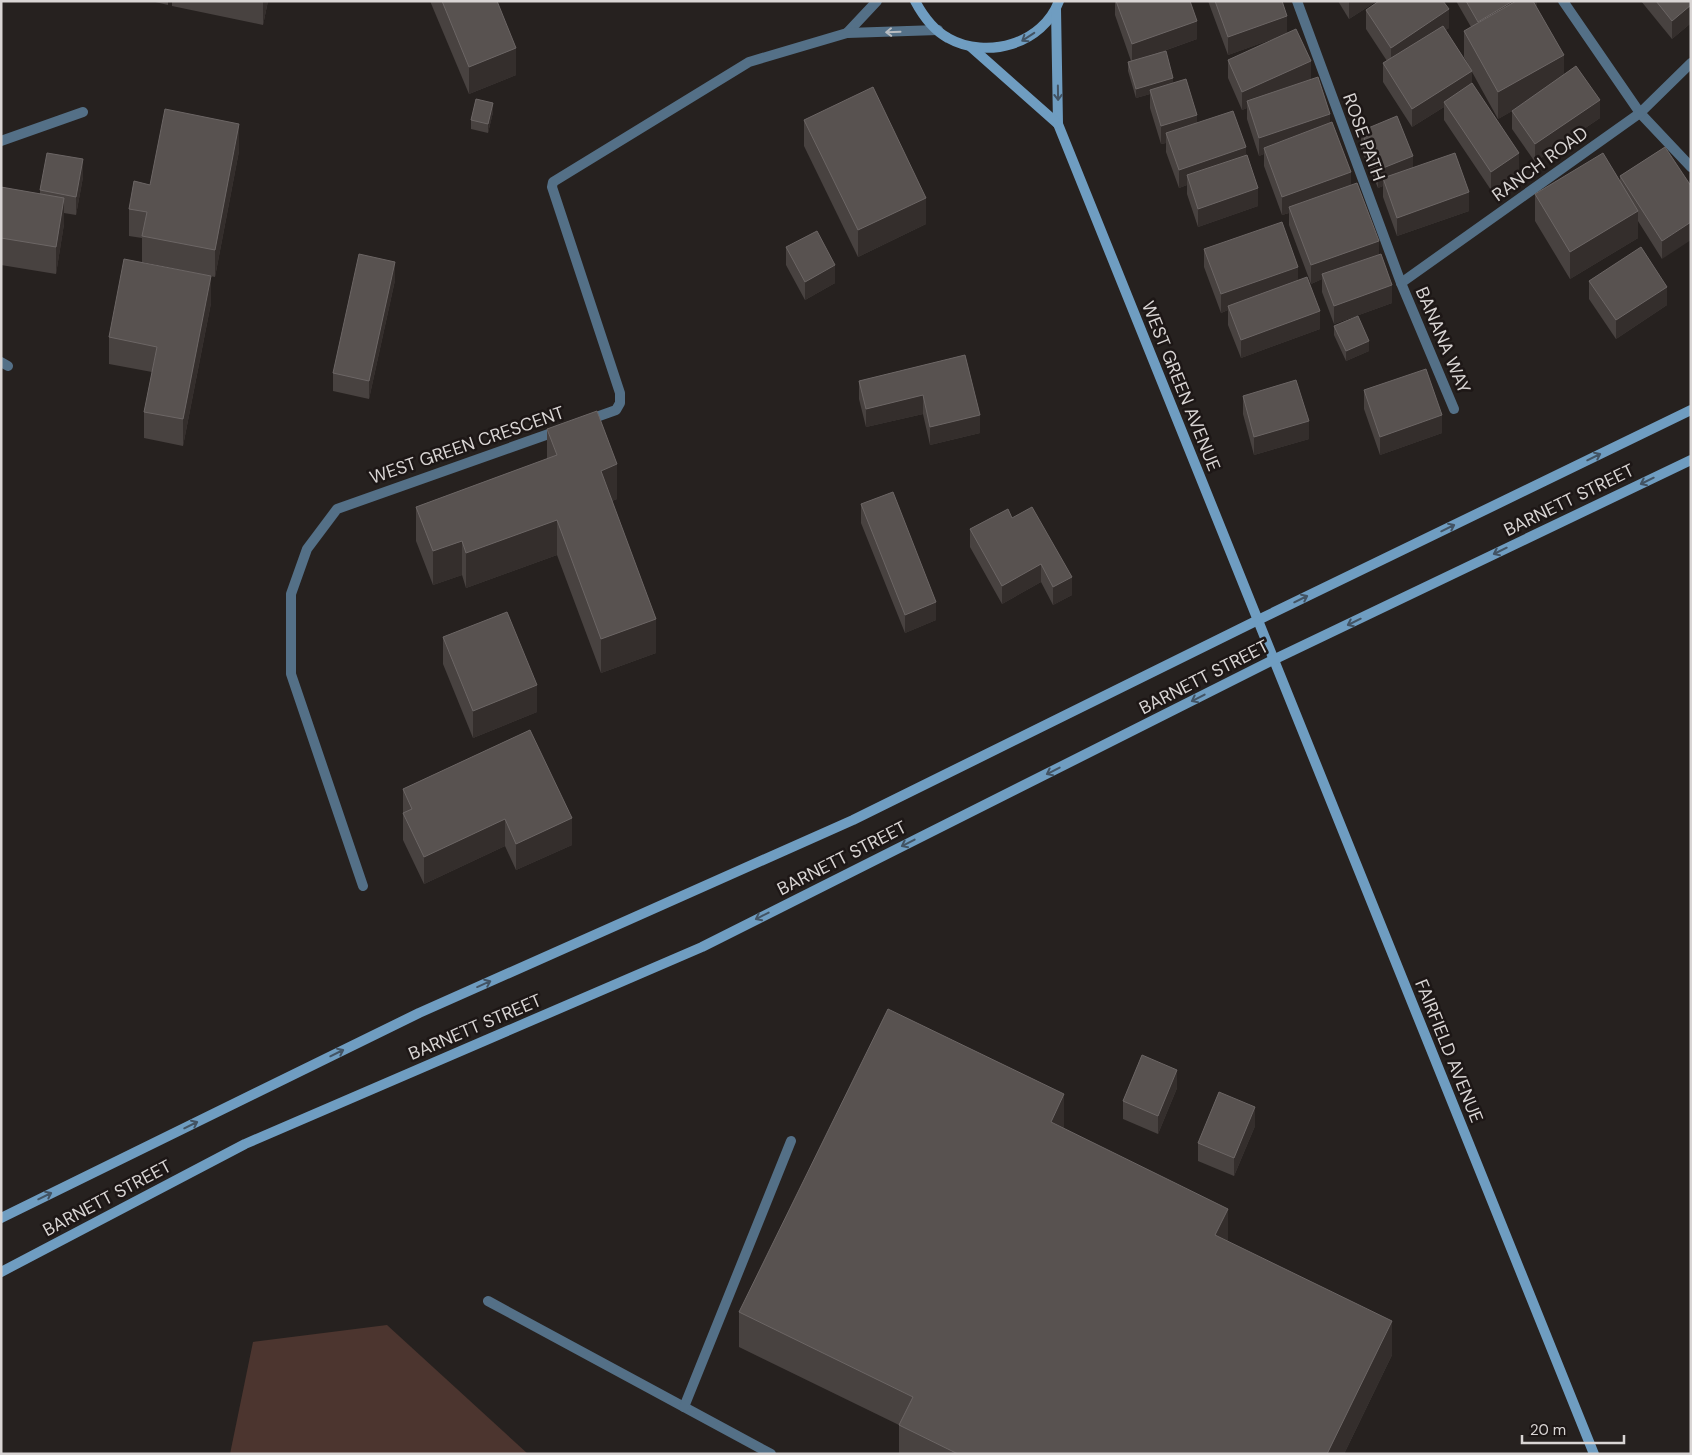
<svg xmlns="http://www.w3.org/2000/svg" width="1692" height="1455" font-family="'DM Sans',sans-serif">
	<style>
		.green { fill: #4c352f }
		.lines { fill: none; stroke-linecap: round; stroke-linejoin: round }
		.lane { stroke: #547087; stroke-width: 10 }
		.street { stroke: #547087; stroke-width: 10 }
		.secondary { stroke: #6f9dc1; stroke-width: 10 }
		.wall { fill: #484240 }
		.shaded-wall { fill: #342e2c }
		.building { fill: #585250; stroke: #6c6665 }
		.oneway { stroke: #b8bcc1 }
		.oneway2 { stroke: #425363 }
		.labels { text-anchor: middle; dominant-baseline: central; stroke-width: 5; stroke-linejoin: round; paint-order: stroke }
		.street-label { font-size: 18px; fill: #d9d5d4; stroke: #1d1716 }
	</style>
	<rect width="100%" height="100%" fill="#26211f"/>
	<polygon class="green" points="387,1325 528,1454 230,1454 253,1342"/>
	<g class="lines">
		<g class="lane">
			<polyline points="1640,113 1691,167"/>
			<polyline points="1,141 83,112"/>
			<polyline points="1,362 8,366"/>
			<polyline points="488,1301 771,1454"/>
			<polyline points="684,1407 791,1141"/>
		</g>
		<g class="street">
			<polyline points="1297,1 1401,283 1454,409"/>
			<polyline points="1563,1 1640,113"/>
			<polyline points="847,33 877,1"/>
			<polyline points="1401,283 1640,113 1691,63"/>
			<polyline points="588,420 616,410 620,403 620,393 552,187 553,182 749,62 847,33 938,30"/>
			<polyline points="363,886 291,674 291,594 307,549 337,509 560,430"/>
		</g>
		<g class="secondary">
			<path d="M915,1C923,16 933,30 948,38C987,60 1043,44 1059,1"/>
			<polyline points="1056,9 1058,124 1594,1454"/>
			<polyline points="971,47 1058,124"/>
			<polyline points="1,1218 419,1013 853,820 1258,620 1691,410"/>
			<polyline points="1,1272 245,1144 702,947 1273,660 1691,460"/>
		</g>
	</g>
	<g class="wall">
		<polygon points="151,1 168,1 168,5"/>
		<polygon points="172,1 268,1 263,25 172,6"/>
		<polygon points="430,1 497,1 516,75 469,94"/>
		<polygon points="1115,1 1190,1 1197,39 1161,52 1173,83 1197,123 1246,155 1258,206 1198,227 1187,194 1187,185 1179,188 1166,152 1166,143 1161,144 1150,108 1150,94 1136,98 1128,71 1128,62 1131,61 1115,15"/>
		<polygon points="1208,1 1282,1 1287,34 1311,79 1303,82 1330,123 1351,185 1379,254 1392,303 1334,324 1322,292 1322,279 1311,284 1289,225 1289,213 1282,215 1264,166 1264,154 1259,156 1247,119 1247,108 1242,110 1228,78 1228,60 1284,35 1228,55"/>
		<polygon points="1338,1 1377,1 1349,19"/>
		<polygon points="1456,1 1537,1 1536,6 1564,75 1600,118 1535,162 1512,129 1512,111 1498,119 1472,72 1472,83 1519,172 1491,190 1444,120 1444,107 1412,127 1383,82 1383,63 1387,61 1366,29 1366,10 1449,28 1445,30 1468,64 1464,57 1464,31 1471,27"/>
		<polygon points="1641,1 1691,1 1691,23 1672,39"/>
		<polygon points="493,112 488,133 471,129 471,120"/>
		<polygon points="804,120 926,224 858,257 804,146"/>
		<polygon points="1361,131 1413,168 1469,211 1397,236 1383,197 1383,186 1378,188 1361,149"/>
		<polygon points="1665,147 1662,259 1638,221 1638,238 1570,279 1535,221 1535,194 1620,182 1620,176"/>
		<polygon points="239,151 215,277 142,262 142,238 129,236 129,209 150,185"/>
		<polygon points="83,177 76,215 64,213 64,224 56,274 1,265 1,187 40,194 40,190"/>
		<polygon points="786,247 835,283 805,300 786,265"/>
		<polygon points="1204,249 1298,280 1320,329 1241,358 1228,325 1228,310 1221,313 1204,267"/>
		<polygon points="395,280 369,399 333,391 333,373"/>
		<polygon points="1589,281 1667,305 1616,339 1589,299"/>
		<polygon points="211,303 183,446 144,438 144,412 152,372 109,364 109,337"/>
		<polygon points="1334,326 1369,351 1346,361 1334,335"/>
		<polygon points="965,355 980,433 930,445 923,414 866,427 859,399 859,381"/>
		<polygon points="1364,390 1442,433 1380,455 1364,409"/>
		<polygon points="1243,396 1309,439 1254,455 1243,414"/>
		<polygon points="547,429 617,499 612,501 656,653 601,673 557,555 466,588 462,575 433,585 416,541 416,507 547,459"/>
		<polygon points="861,504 936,620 905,633 861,523"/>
		<polygon points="1012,518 1072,595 1053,605 1041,582 1002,604 970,547 970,529"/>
		<polygon points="443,637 537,712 473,738 443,664"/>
		<polygon points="530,730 572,845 516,870 505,846 424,884 403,840 403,789"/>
		<polygon points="1177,1088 1158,1134 1123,1119 1123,1101"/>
		<polygon points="1255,1126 1234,1176 1198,1161 1198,1143"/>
		<polygon points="1064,1129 1392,1355 1344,1454 899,1454 899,1425 739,1347 739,1312"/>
	</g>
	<g class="shaded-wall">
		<polygon points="263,1 268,1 263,25"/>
		<polygon points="1349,1 1377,1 1349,19"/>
		<polygon points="1513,1 1537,1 1537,6 1478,40 1478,22"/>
		<polygon points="1691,5 1691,23 1672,39 1672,21"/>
		<polygon points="1449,9 1449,28 1391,66 1391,48"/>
		<polygon points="1287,16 1287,34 1228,55 1228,37"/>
		<polygon points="1197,21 1197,39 1132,62 1132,44"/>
		<polygon points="516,48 516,75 469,94 469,67"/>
		<polygon points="1564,55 1564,82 1498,119 1498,92"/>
		<polygon points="1311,61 1311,79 1249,107 1247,101 1247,108 1242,110 1242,92"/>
		<polygon points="1472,71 1472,89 1444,102 1444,107 1412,127 1412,109"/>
		<polygon points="1173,78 1173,87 1150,90 1150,94 1136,98 1136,89"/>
		<polygon points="1600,100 1600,118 1535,162 1535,144"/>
		<polygon points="493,103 493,112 488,133 488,124"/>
		<polygon points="1330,114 1330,132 1264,148 1264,154 1259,156 1259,138"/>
		<polygon points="1197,115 1197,133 1166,133 1166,143 1161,144 1161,126"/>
		<polygon points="239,124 239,151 215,277 215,250"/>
		<polygon points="1246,147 1246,165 1187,175 1187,185 1179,188 1179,170"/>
		<polygon points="1519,153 1519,172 1491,190 1491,172"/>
		<polygon points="1413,156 1413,174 1383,178 1383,186 1378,188 1378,170"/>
		<polygon points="83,159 83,177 76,215 76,197"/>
		<polygon points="1351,172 1351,190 1289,207 1289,213 1282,215 1282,197"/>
		<polygon points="1258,188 1258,206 1198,227 1198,209"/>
		<polygon points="1469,192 1469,211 1397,236 1397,218"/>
		<polygon points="64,198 64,224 56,274 56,247"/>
		<polygon points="926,198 926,224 858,257 858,230"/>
		<polygon points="1638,211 1638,238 1570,279 1570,252"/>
		<polygon points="1691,222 1691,240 1662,259 1662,241"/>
		<polygon points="1379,241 1379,259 1322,274 1322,279 1311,284 1311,265"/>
		<polygon points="395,262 395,280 369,399 369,381"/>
		<polygon points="835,265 835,283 805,300 805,282"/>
		<polygon points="1298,267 1298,285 1228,306 1228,310 1221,313 1221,294"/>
		<polygon points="211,276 211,303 183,446 183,419"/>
		<polygon points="1392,285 1392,303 1334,324 1334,306"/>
		<polygon points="1667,287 1667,305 1616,339 1616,320"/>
		<polygon points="1320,311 1320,329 1241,358 1241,340"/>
		<polygon points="1369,341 1369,351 1346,361 1346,351"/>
		<polygon points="923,395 923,414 866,427 866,409"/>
		<polygon points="980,415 980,433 930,445 930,427"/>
		<polygon points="1442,415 1442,433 1380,455 1380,437"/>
		<polygon points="1309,421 1309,439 1254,455 1254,437"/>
		<polygon points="617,464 617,499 601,505 601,471"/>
		<polygon points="557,520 557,555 466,588 466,553"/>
		<polygon points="462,541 462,575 433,585 433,551"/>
		<polygon points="1041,564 1041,582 1002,604 1002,586"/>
		<polygon points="1072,577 1072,595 1053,605 1053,587"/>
		<polygon points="936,602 936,620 905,633 905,615"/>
		<polygon points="656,619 656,653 601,673 601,639"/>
		<polygon points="537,685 537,712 473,738 473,711"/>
		<polygon points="572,818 572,845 516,870 516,844"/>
		<polygon points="505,819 505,846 424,884 424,857"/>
		<polygon points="1177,1070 1177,1088 1158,1134 1158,1116"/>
		<polygon points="1064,1094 1064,1129 1051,1122"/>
		<polygon points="1255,1107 1255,1126 1234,1176 1234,1158"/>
		<polygon points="1228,1209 1228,1243 1215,1235"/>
		<polygon points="1392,1321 1392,1355 1344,1454 1327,1454"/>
	</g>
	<g class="building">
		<polygon points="442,1 497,1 516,48 469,67"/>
		<polygon points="1116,1 1190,1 1197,21 1132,44"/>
		<polygon points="1215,1 1282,1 1287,16 1228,37"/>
		<polygon points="1379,1 1443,1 1449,9 1391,48 1366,10"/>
		<polygon points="1466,1 1513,1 1478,22"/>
		<polygon points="1516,1 1533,1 1564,55 1498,92 1464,31"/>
		<polygon points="1656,1 1691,1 1691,5 1672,21"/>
		<polygon points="1443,26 1472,71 1412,109 1383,63"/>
		<polygon points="1296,29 1311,61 1242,92 1228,60"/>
		<polygon points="1166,51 1173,78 1136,89 1128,62"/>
		<polygon points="1576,66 1600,100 1535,144 1512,111"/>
		<polygon points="1318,77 1330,114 1259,138 1247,101"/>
		<polygon points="1186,79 1197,115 1161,126 1150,90"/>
		<polygon points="1472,83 1519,153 1491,172 1444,102"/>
		<polygon points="873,87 926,198 858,230 804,120"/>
		<polygon points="476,99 493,103 488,124 471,120"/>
		<polygon points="165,109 239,124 215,250 142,236 147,212 129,209 134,181 150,185"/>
		<polygon points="1233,111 1246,147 1179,170 1166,133"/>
		<polygon points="1397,116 1413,156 1378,170 1361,131"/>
		<polygon points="1332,122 1351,172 1282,197 1264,148"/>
		<polygon points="1665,147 1691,186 1691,222 1662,241 1620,176"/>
		<polygon points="47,153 83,159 76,197 40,190"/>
		<polygon points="1455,153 1469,192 1397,218 1383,178"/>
		<polygon points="1603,153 1638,211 1570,252 1535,194"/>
		<polygon points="1247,155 1258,188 1198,209 1187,175"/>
		<polygon points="1357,183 1379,241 1311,265 1289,207"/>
		<polygon points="1,187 64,198 56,247 1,238"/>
		<polygon points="1282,222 1298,267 1221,294 1204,249"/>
		<polygon points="817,231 835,265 805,282 786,247"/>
		<polygon points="1641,247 1667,287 1616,320 1589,281"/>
		<polygon points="359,254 395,262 369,381 333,373"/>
		<polygon points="1381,254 1392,285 1334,306 1322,274"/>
		<polygon points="124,259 211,276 183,419 144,412 157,347 109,337"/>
		<polygon points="1307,277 1320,311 1241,340 1228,306"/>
		<polygon points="1358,316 1369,341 1346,351 1334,326"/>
		<polygon points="965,355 980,415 930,427 923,395 866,409 859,381"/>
		<polygon points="1426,369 1442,415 1380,437 1364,390"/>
		<polygon points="1296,380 1309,421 1254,437 1243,396"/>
		<polygon points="597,411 617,464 601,471 656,619 601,639 557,520 466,553 462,541 433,551 416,507 557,455 547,429"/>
		<polygon points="893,492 936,602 905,615 861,504"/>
		<polygon points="1032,507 1072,577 1053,587 1041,564 1002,586 970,529 1008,509 1012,518"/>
		<polygon points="507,612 537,685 473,711 443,637"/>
		<polygon points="530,730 572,818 516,844 505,819 424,857 403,813 412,809 403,789"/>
		<polygon points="888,1009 1064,1094 1051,1122 1228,1209 1215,1235 1392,1321 1327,1454 958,1454 899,1425 913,1397 739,1312"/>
		<polygon points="1142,1055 1177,1070 1158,1116 1123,1101"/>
		<polygon points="1219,1092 1255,1107 1234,1158 1198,1143"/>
	</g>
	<defs><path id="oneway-shaft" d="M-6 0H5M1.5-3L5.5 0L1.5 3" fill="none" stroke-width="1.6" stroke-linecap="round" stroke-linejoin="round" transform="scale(1.25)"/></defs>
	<use class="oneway" href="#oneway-shaft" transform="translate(893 32) rotate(178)"/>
	<g class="oneway2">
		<use href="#oneway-shaft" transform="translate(1028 37) rotate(147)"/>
		<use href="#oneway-shaft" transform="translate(1058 93) rotate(89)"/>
		<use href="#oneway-shaft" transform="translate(1594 457) rotate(-26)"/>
		<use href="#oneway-shaft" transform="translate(1647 481) rotate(154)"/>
		<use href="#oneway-shaft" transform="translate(1448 528) rotate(-26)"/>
		<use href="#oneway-shaft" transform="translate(1500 551) rotate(154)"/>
		<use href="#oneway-shaft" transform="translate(1301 599) rotate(-26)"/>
		<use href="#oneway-shaft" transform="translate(1354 622) rotate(154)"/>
		<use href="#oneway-shaft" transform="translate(1198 698) rotate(153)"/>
		<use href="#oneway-shaft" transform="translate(1053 771) rotate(153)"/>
		<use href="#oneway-shaft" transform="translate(908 843) rotate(153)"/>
		<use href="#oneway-shaft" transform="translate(762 916) rotate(153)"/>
		<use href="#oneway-shaft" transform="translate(484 984) rotate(-24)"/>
		<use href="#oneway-shaft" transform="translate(337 1053) rotate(-26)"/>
		<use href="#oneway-shaft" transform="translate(191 1125) rotate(-26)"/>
		<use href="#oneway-shaft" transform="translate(45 1196) rotate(-26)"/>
	</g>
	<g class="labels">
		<g class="street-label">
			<text transform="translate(1364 137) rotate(70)">ROSE PATH</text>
			<text transform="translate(1540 164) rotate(-36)">RANCH ROAD</text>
			<text transform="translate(1443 340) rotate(67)">BANANA WAY</text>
			<text transform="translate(1181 386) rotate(68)">WEST GREEN AVENUE</text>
			<text transform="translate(467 445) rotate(-19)">WEST GREEN CRESCENT</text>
			<text transform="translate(1569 500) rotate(-26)">BARNETT STREET</text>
			<text transform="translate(1204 677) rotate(-27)">BARNETT STREET</text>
			<text transform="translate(842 858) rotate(-27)">BARNETT STREET</text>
			<text transform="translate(475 1027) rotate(-23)">BARNETT STREET</text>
			<text transform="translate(1449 1051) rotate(68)">FAIRFIELD AVENUE</text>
			<text transform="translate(107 1198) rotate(-28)">BARNETT STREET</text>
		</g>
	</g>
	<rect width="1692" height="1455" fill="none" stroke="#d9d5d4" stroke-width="5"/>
	<path d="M1522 1435v8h102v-8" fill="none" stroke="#d9d5d4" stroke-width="2.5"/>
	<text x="1530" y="1435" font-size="15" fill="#d9d5d4" stroke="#1d1716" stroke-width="4" paint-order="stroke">20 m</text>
</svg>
